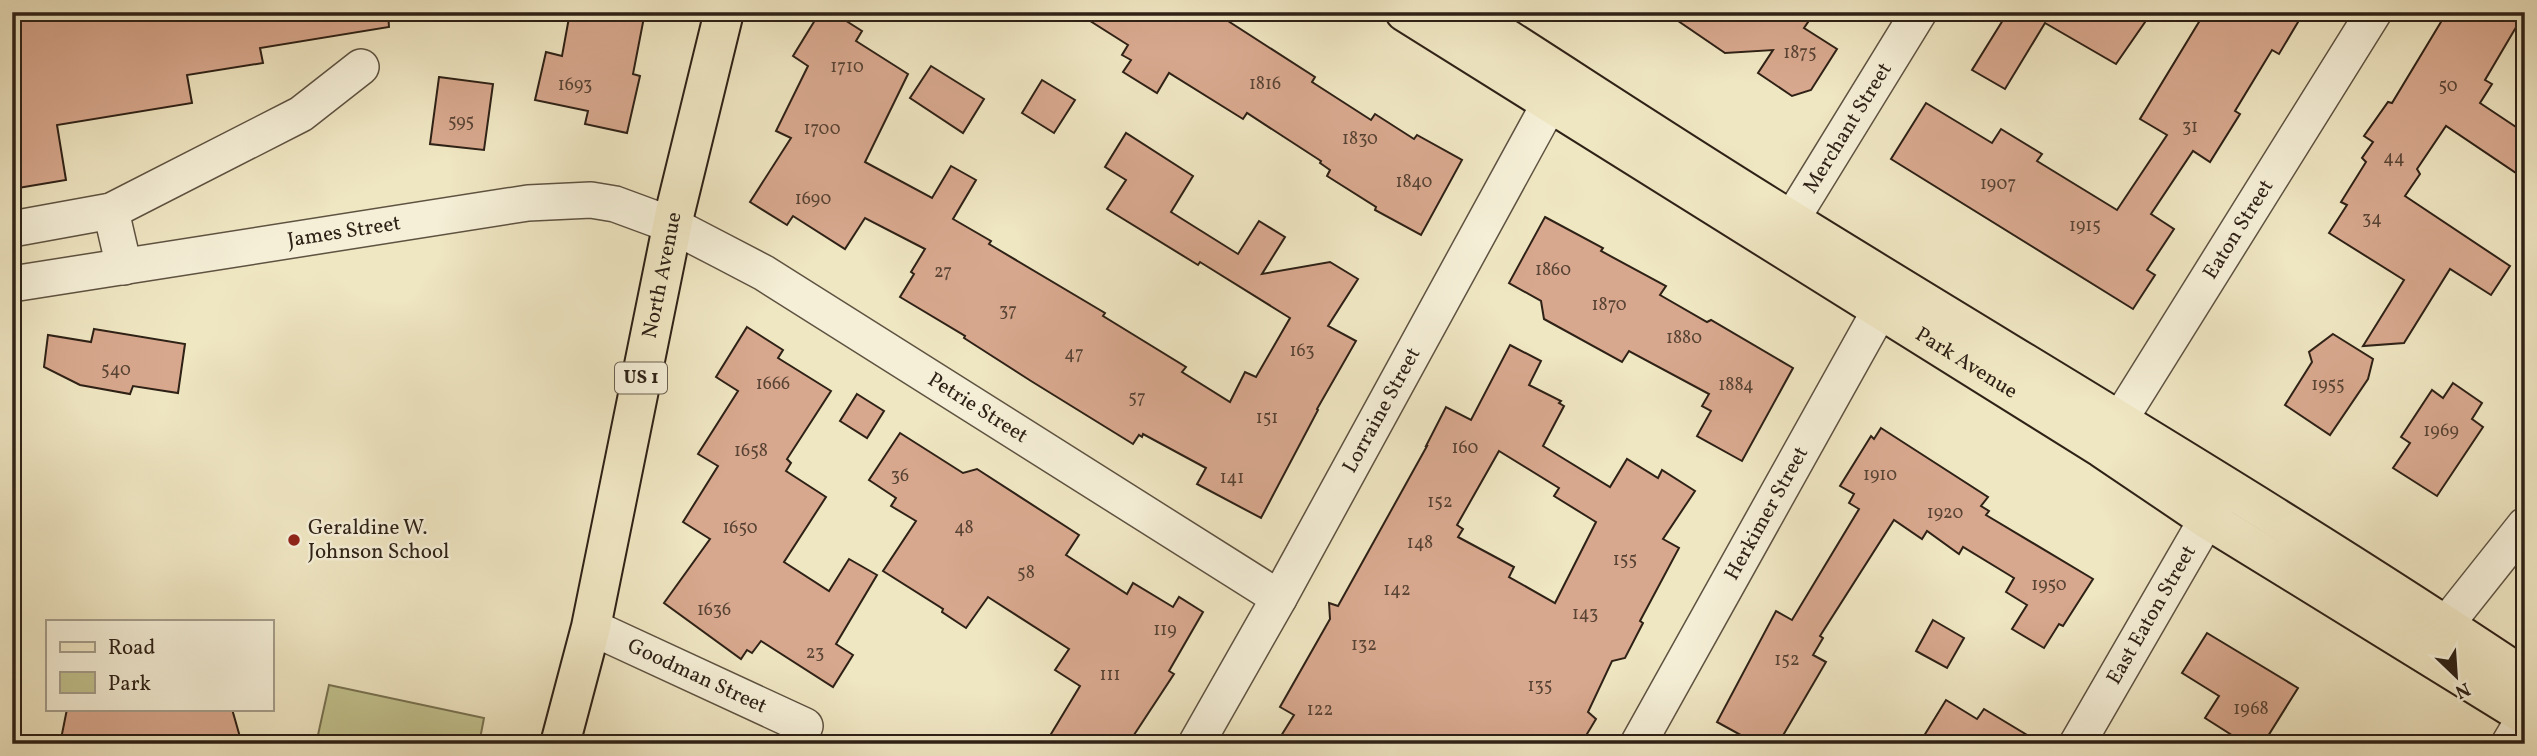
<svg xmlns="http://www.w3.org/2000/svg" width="2537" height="756" font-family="Vollkorn,serif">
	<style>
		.park { fill: #c1c28e; stroke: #787252; stroke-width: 2 }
		.building { fill: #d8a88e; stroke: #2e2116; stroke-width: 2; fill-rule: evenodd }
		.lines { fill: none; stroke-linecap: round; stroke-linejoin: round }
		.minor-casing { stroke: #5e5241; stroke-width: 38 }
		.major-casing { stroke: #2e2116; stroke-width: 42 }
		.minor { stroke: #f5efd7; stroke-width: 35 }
		.major { stroke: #efe6c2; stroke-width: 38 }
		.poi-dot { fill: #8f2418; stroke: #f5efd7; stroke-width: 2.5 }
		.labels { text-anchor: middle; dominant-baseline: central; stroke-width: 5; stroke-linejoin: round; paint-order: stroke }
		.number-label { font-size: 18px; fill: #584334 }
		.shield { fill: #f5efd7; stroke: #6a5f50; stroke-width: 2 }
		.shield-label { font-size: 19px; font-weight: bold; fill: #2e2116 }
		.street-label { font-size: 21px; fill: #2e2116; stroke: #f5efd7 }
		.poi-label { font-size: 21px; fill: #2e2116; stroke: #f5efd7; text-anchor: start }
	</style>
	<rect width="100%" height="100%" fill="#efe6c2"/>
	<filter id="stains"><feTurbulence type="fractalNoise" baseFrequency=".00286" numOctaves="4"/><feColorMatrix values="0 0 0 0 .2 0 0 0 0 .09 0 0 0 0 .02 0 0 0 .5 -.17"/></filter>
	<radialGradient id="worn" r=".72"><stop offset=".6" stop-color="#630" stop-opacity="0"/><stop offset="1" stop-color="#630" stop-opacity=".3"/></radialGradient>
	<polygon class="park" points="329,685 484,718 479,744 316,744"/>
	<g class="building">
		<polygon points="12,12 388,12 389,27 260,48 263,63 187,75 192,103 57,125 66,180 12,189"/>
		<polygon points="570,12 645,12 633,74 640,76 627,133 585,124 588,111 535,100 546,52 562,56"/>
		<polygon points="820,12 832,12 862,31 856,41 908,74 865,162 932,198 951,166 976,180 953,219 991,241 989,244 1105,313 1103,316 1186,367 1182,372 1230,402 1245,372 1256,377 1290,318 1200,262 1198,265 1107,209 1126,180 1105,167 1126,133 1193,176 1171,212 1238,254 1259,221 1285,237 1262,274 1330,262 1358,279 1328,326 1356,341 1317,409 1318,410 1261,518 1197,484 1206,468 1143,434 1142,437 1139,435 1133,444 1031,381 964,338 965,336 900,297 914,274 911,272 925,249 865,218 845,249 793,216 787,225 750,202 791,138 776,131 808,66 793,56"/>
		<polygon points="1076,12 1214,12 1315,77 1312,82 1371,120 1375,114 1414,139 1417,135 1462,160 1421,235 1375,210 1376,207 1327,176 1330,170 1320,163 1321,161 1247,113 1243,119 1169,73 1157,93 1123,72 1131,60 1122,55 1128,45"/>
		<polygon points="1665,12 1815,12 1804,28 1837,49 1811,90 1792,96 1758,73 1773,50 1725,53"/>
		<polygon points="2008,12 2152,12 2116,64 2045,23 2005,89 1972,70"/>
		<polygon points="2205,12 2304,12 2279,54 2272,50 2235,111 2240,114 2210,162 2193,151 2151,214 2174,229 2147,270 2155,275 2133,309 1891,159 1926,103 1992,143 2001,129 2042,154 2037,161 2117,210 2167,135 2140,119"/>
		<polygon points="2447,12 2525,12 2485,80 2492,84 2480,103 2525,133 2525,179 2446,126 2417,169 2420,174 2405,196 2510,266 2491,295 2450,269 2404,343 2363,346 2404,280 2329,233 2347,205 2341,202 2366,162 2362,158 2373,142 2364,136 2388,102 2392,103"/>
		<polygon points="931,66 984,99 963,133 910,98"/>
		<polygon points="439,77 493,84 484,150 430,144"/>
		<polygon points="1042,80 1075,100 1054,133 1022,113"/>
		<polygon points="1545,217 1603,248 1601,251 1666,286 1660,295 1707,322 1711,320 1793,368 1742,461 1697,436 1711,411 1702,406 1709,394 1629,351 1622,362 1544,319 1541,301 1509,283"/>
		<polygon points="747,327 783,350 778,358 831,391 787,459 791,463 786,471 826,497 784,562 829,591 849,559 877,575 836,644 853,655 833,687 761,641 752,653 747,650 741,659 664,603 710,539 683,522 718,466 698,454 738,391 716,377"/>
		<polygon points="94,329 185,344 178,393 133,386 130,394 80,385 44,367 48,335 91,342"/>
		<polygon points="2333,334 2373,359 2368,379 2330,435 2285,405 2312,362 2309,352"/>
		<path d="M1510,345L1541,361L1529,385L1561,401L1559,403L1564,406L1543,446L1610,487L1627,459L1658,478L1662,470L1695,491L1663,539L1679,548L1640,621L1643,623L1625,658L1612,661L1588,712L1596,719L1581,744H1276L1294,715L1280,707L1330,619L1329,603L1338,606L1427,446H1426L1446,407L1471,420ZM1499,451L1559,488L1554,496L1596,522L1555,603L1509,577L1514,567L1458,537L1463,529L1457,525Z"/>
		<polygon points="2453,383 2482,403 2472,419 2483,427 2437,496 2393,468 2410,443 2401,437 2432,390 2443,398"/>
		<polygon points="857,394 884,411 867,438 840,421"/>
		<polygon points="1881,428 1988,497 1981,506 1989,511 1986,515 2093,579 2063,626 2059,624 2044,648 2012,629 2027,605 2006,592 2014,578 1963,547 1959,554 1927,531 1922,539 1894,520 1820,636 1823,638 1813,655 1826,662 1778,744 1757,744 1717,722 1776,611 1792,620 1859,509 1849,503 1854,494 1840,486 1871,436 1874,439"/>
		<polygon points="900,433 963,473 977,469 1079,535 1066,555 1127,594 1133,583 1173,607 1179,597 1203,612 1169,671 1174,674 1128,744 1045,744 1080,686 1055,670 1069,649 988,597 966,628 942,612 943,609 883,571 916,521 891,506 896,498 869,480"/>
		<polygon points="1933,620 1964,638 1947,668 1916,651"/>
		<polygon points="2207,633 2298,688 2263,744 2246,744 2205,718 2219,696 2182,673"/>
		<polygon points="1946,700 1977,719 1984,709 2042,744 1919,744"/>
		<polygon points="67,709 232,709 242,744 60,744"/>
	</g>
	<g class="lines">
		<g class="minor-casing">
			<g id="minor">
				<polyline points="111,211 124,267"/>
				<polyline points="12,229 111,211 301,114 361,67"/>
				<path id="s1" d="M1777,243L1919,12"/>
				<path id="s2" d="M12,284L528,203L591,200L615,204L672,225L722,251L764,273L1279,598"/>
				<path id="s3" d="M2104,445L2374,12"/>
				<path id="s4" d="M591,627L805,726"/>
				<polyline points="2428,647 2525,525"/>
				<path id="s5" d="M1196,744L1279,598L1563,79"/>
				<path id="s6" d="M1638,744L1894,285"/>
				<path id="s7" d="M2077,744L2207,519L2222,497"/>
				<polyline points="2509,744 2525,717"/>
			</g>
		</g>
		<g class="major-casing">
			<g id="major">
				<path id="s8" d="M1405,12L2102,448L2207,519L2525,715"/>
				<path d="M1465,12C1575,82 1683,154 1794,222C2038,373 2286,518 2525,678"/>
				<path id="s9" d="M560,744L591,627L675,212L724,12"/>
			</g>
		</g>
		<use href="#minor" class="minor"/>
		<use href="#major" class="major"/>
	</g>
	<circle class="poi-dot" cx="294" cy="540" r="7"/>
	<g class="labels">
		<g class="number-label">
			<text x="1800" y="53">1875</text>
			<text x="847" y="67">1710</text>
			<text x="1265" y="84">1816</text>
			<text x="575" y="85">1693</text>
			<text x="2448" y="86">50</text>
			<text x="461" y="122">595</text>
			<text x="2190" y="127">31</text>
			<text x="822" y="129">1700</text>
			<text x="1360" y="139">1830</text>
			<text x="2394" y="158">44</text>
			<text x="1414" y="182">1840</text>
			<text x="1998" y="184">1907</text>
			<text x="813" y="199">1690</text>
			<text x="2372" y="219">34</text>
			<text x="2085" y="226">1915</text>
			<text x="1553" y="270">1860</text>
			<text x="943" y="272">27</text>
			<text x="1609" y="305">1870</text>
			<text x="1008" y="311">37</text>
			<text x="1684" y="338">1880</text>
			<text x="1302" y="351">163</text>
			<text x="1074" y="354">47</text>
			<text x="116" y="370">540</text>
			<text x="773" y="384">1666</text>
			<text x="1736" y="385">1884</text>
			<text x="2328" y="385">1955</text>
			<text x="1137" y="398">57</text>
			<text x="1267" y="418">151</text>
			<text x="2441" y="431">1969</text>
			<text x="1465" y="448">160</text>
			<text x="751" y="451">1658</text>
			<text x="1880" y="475">1910</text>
			<text x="900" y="476">36</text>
			<text x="1232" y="478">141</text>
			<text x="1440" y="502">152</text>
			<text x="1945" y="513">1920</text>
			<text x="740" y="528">1650</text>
			<text x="964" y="528">48</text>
			<text x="1420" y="543">148</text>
			<text x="1625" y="560">155</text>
			<text x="1026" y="573">58</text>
			<text x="2049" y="585">1950</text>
			<text x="1397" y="590">142</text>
			<text x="714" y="610">1636</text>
			<text x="1585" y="614">143</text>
			<text x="1165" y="630">119</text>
			<text x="1364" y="645">132</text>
			<text x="815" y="653">23</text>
			<text x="1787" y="660">152</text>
			<text x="1110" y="675">111</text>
			<text x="1540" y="686">135</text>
			<text x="2251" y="709">1968</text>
			<text x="1320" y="710">122</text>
		</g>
		<rect class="shield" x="615" y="362.5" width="52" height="31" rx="5"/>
		<g class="shield-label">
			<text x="641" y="378">US 1</text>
		</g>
		<g class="street-label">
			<text stroke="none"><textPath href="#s1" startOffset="135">Merchant Street</textPath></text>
			<text stroke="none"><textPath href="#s3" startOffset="254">Eaton Street</textPath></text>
			<text stroke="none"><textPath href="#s2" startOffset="336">James Street</textPath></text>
			<text stroke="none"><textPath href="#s9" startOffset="480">North Avenue</textPath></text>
			<text stroke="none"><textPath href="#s8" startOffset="662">Park Avenue</textPath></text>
			<text stroke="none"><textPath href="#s2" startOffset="1027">Petrie Street</textPath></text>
			<text stroke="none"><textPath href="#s5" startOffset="382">Lorraine Street</textPath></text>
			<text stroke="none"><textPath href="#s6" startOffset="264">Herkimer Street</textPath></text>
			<text stroke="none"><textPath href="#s7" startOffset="149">East Eaton Street</textPath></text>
			<text stroke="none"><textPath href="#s4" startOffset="117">Goodman Street</textPath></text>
		</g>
		<g class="poi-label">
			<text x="308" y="528">Geraldine W.<tspan x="308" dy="24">Johnson School</tspan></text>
		</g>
	</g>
	<rect width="2537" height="756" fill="none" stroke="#efe6c2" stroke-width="42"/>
	<rect x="14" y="14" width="2509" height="728" fill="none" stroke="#2e2116" stroke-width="3.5"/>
	<rect x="21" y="21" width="2495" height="714" fill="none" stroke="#2e2116" stroke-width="2"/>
	<rect x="46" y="620" width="228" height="91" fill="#f5efd7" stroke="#a59d8a" stroke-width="2"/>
	<rect x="60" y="642" width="35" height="10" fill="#efe6c2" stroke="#a59d8a" stroke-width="2"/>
	<text x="108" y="654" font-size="21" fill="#2e2116">Road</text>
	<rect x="60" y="672" width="35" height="21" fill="#c1c28e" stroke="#a59d8a" stroke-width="2"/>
	<text x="108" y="690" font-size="21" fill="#2e2116">Park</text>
	<g transform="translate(2456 676) rotate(155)" stroke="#f5efd7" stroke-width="5" paint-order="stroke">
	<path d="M0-5L12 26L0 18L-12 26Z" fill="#2e2116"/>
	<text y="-10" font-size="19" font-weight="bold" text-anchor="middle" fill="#2e2116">N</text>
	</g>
	<rect width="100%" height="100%" filter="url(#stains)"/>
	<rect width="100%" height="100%" fill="url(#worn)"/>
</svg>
